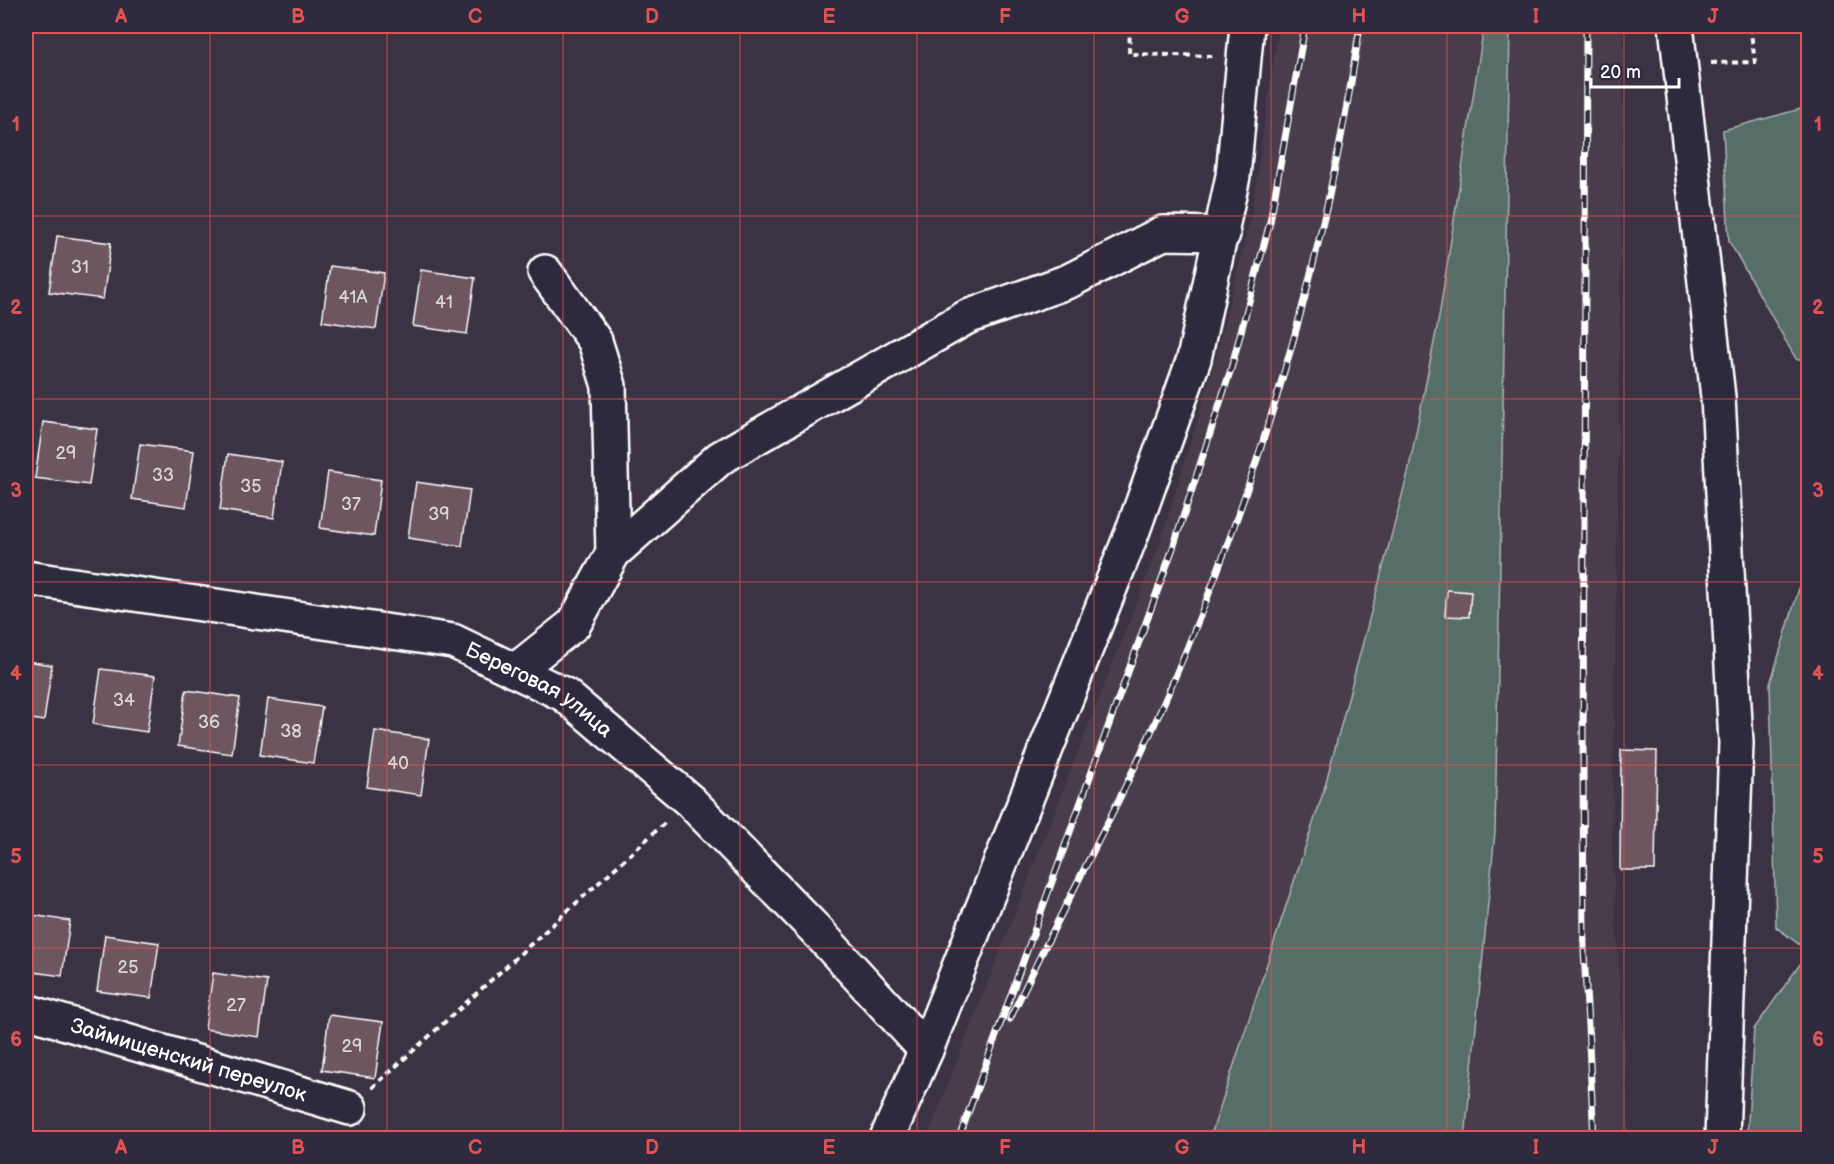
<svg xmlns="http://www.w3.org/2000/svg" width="1834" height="1164" font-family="'Balsamiq Sans',sans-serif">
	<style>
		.built { fill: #4a3e4c }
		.green { fill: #576d68; stroke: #abb6b4; stroke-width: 1.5 }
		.building { fill: #6d565f; stroke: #fff; stroke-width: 1.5 }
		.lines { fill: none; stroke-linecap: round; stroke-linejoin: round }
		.minor-casing { stroke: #fff; stroke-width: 38 }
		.path { stroke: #fff; stroke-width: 4; stroke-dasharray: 6 4.5; stroke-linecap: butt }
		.minor { stroke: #2f2a3d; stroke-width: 33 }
		.rail-casing { stroke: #fff; stroke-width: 7 }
		.rail { stroke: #2f2a3d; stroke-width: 4.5; stroke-dasharray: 14; stroke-linecap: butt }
		.grid { fill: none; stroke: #de5353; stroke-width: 1.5; stroke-opacity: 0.55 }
		.labels { text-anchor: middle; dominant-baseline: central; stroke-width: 5; stroke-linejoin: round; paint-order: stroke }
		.number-label { font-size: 18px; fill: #dad5d7 }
		.street-label { font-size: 21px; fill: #fff; stroke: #2f2a3d }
		.neatline { fill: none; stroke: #de5353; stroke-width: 2 }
		.grid-label { font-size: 20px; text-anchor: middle; font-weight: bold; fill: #de5353 }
	</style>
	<rect width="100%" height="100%" fill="#3b3344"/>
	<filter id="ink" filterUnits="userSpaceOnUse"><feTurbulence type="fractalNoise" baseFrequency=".0167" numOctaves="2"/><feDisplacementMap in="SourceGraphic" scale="12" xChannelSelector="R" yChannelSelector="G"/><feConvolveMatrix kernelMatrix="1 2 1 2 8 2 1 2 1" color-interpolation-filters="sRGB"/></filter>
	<g filter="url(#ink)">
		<polygon class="built" points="1279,26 1624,26 1612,853 1629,1138 927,1138 1160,543 1215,361 1251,216"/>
		<g class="green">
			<polygon points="1484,26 1510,26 1495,832 1465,1138 1210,1138 1323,793 1408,473 1439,317"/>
			<polygon points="1808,107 1808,363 1796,359 1729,241 1723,130"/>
			<polygon points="1808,559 1808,951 1776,927 1770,684"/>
			<polygon points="1808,953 1808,1138 1747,1138 1754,1029"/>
		</g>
		<g class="building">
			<polygon points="57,236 111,243 103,299 49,292"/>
			<polygon points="330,266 384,273 376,329 322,321"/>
			<polygon points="421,270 475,278 467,334 413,326"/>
			<polygon points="43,422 97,429 89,485 35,478"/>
			<polygon points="140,444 194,451 186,507 132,499"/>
			<polygon points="228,454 282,462 274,518 220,510"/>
			<polygon points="328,472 381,480 374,536 320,528"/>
			<polygon points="416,482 470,490 462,546 408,538"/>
			<polygon points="1447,590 1471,592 1469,617 1445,616"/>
			<polygon points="26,661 52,665 44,721 26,718"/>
			<polygon points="101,669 155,676 147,732 93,724"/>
			<polygon points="186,690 240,698 232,754 178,746"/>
			<polygon points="268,699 322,707 313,763 260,755"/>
			<polygon points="375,731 429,739 421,795 367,787"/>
			<polygon points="1621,750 1657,751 1655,870 1620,870"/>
			<polygon points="26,914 70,921 62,976 26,971"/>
			<polygon points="105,935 159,943 151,998 97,991"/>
			<polygon points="213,973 267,981 259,1037 205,1029"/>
			<polygon points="329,1015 383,1022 375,1078 322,1070"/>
		</g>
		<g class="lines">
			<g class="minor-casing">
				<g id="minor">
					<polyline points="1676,26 1718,397 1736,743 1722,1138"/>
					<polyline points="545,272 595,341 609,386 613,553"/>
					<path id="s1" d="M26,578L453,641L565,695L690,801L816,930L926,1050"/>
					<polyline points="515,671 574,624 613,553 720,458 967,317 1069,281 1163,233 1223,234"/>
					<path id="s2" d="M26,1011L350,1108"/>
					<polyline points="887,1138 926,1050 1132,533 1194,359 1233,176 1247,26"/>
				</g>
			</g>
			<g class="path">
				<polyline points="1130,26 1129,54 1213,56"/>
				<polyline points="1711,63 1755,62 1750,26"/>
				<polyline points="372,1088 667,821"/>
			</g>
			<use href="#minor" class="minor"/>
			<g class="rail-casing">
				<g id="rail">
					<polyline points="1586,26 1583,764 1584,951 1594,1138"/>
					<path d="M1010,1019C1060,912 1119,807 1166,698C1259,484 1326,257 1360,26"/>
					<polyline points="959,1138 1173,548 1231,369 1270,222 1305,26"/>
				</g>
			</g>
			<use href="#rail" class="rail"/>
		</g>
	</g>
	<path class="grid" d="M210,26V1138M387,26V1138M563,26V1138M740,26V1138M917,26V1138M1094,26V1138M1271,26V1138M1447,26V1138M1624,26V1138M26,216H1808M26,399H1808M26,582H1808M26,765H1808M26,948H1808"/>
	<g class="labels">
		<g class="number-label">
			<text x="80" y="267">31</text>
			<text x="353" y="297">41А</text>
			<text x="444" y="302">41</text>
			<text x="66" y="453">29</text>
			<text x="163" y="475">33</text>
			<text x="251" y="486">35</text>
			<text x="351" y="504">37</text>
			<text x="439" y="514">39</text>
			<text x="124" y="700">34</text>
			<text x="209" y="722">36</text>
			<text x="291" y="731">38</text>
			<text x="398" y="763">40</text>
			<text x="128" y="967">25</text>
			<text x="236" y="1005">27</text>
			<text x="352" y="1046">29</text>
		</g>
		<g class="street-label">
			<text stroke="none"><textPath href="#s1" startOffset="531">Береговая улица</textPath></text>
			<text stroke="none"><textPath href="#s2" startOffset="170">Займищенский переулок</textPath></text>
		</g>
	</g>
	<rect width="1834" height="1164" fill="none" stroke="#2f2a3d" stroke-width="66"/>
	<path d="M1591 78v9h88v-9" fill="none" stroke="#ffffff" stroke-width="3"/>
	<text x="1600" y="78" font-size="18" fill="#ffffff" stroke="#2f2a3d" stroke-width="4.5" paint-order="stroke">20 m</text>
	<rect x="33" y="33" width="1768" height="1098" class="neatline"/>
	<g class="grid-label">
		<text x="121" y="23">A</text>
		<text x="298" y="23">B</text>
		<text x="475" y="23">C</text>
		<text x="652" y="23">D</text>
		<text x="829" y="23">E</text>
		<text x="1005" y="23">F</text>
		<text x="1182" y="23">G</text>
		<text x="1359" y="23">H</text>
		<text x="1536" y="23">I</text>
		<text x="1713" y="23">J</text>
		<text x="16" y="131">1</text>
		<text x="1818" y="131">1</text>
		<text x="16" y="314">2</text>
		<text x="1818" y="314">2</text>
		<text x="16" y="497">3</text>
		<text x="1818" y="497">3</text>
		<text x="16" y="680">4</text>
		<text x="1818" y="680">4</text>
		<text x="16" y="863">5</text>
		<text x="1818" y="863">5</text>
		<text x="16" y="1046">6</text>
		<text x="1818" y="1046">6</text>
		<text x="121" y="1154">A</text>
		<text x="298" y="1154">B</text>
		<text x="475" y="1154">C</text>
		<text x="652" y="1154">D</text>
		<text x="829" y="1154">E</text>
		<text x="1005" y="1154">F</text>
		<text x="1182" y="1154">G</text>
		<text x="1359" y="1154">H</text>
		<text x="1536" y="1154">I</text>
		<text x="1713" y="1154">J</text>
	</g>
</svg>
